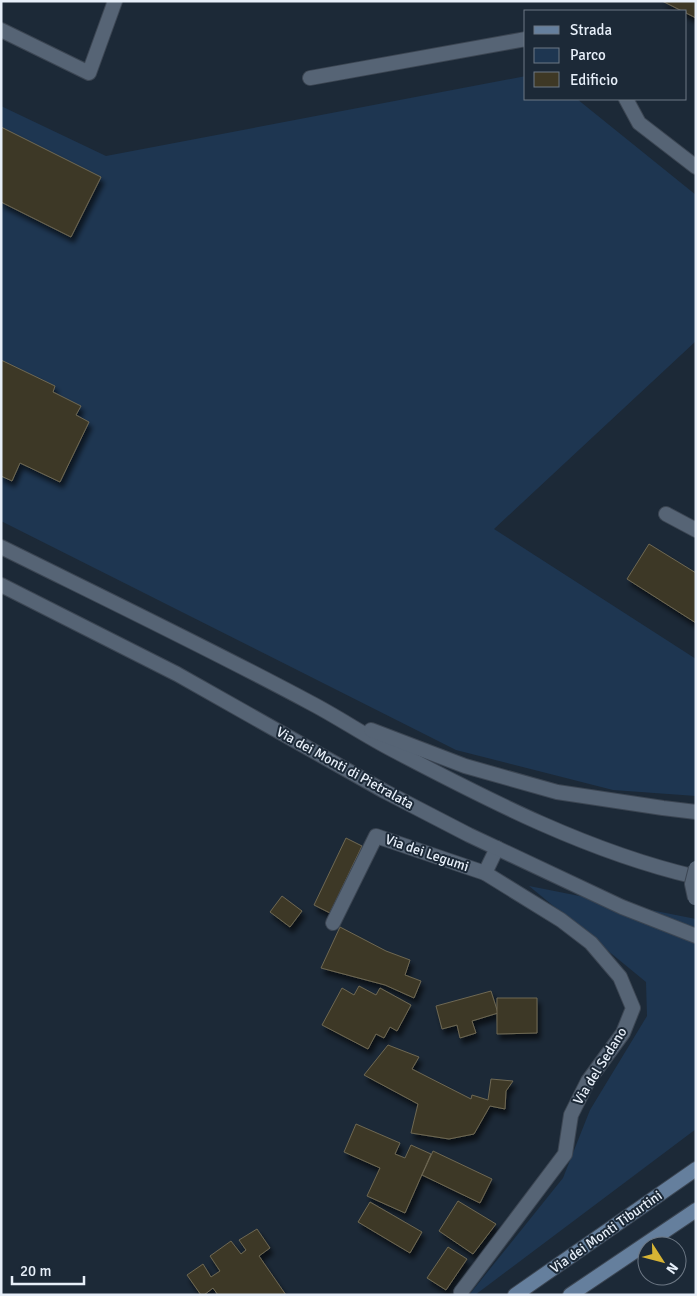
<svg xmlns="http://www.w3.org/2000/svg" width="697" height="1296" font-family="Signika,sans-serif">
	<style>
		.green { fill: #1e3651 }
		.building { fill: #3e3825; stroke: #6e6853; filter: url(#shadow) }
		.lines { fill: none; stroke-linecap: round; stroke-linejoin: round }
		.service-casing { stroke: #3c4653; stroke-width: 16 }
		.minor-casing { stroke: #3c4653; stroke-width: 16 }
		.tertiary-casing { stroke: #3c4653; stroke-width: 16 }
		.secondary-casing { stroke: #3c4653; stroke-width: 16 }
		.service { stroke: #566475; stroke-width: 14 }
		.minor { stroke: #566475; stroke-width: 14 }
		.tertiary { stroke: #566475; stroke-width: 14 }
		.secondary { stroke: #657f9d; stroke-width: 14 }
		.tertiary-bridge-casing { stroke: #3c4653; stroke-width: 16; stroke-linecap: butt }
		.tertiary-bridge { stroke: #566475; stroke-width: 14 }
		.labels { text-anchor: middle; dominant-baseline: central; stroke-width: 4; stroke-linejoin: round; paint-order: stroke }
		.street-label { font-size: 14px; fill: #e7eff9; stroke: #1c2937 }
	</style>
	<defs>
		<filter id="shadow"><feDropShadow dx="3" dy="5.5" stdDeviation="2.5" flood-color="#0009"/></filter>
	</defs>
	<rect width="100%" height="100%" fill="#1c2937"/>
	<g class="green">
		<polygon points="526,76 526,99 577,99 696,195 696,341 494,529 696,659 696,796 613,790 456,750 1,521 1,106 106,156"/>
		<polygon points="529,886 696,919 696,1129 475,1295 469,1295 563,1178 590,1110 647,1016 646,982"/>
	</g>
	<g class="building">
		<polygon points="662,1 696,1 696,18 686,13 686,11 682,11"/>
		<polygon points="1,127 101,177 71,237 1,202"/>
		<polygon points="1,360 55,386 53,392 81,406 76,415 89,422 60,482 20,463 12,481 1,476"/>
		<polygon points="649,544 696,573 696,623 627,579"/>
		<polygon points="346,838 362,846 330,913 314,905"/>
		<polygon points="282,896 302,911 290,927 270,912"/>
		<polygon points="340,927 386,951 410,960 405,975 421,981 414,998 385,985 321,968"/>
		<polygon points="359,986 376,995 380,988 411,1005 397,1031 390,1027 384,1038 376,1034 368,1049 322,1025 342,988 354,995"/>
		<polygon points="491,991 498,1013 472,1021 476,1033 460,1038 457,1025 442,1029 436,1006"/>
		<polygon points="497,998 537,998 537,1033 497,1034"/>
		<polygon points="388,1045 419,1057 412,1069 471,1099 472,1095 488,1100 491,1079 513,1081 506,1091 505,1109 490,1106 474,1134 449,1139 411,1133 418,1104 364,1075"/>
		<polygon points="356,1124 400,1143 395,1154 405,1158 411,1145 431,1154 405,1213 367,1196 380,1168 344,1152"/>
		<polygon points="433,1151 492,1179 480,1203 422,1175"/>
		<polygon points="458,1201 496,1224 473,1254 439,1231"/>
		<polygon points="370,1202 422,1232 410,1253 358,1222"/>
		<polygon points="257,1229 270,1248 259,1256 286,1295 218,1295 213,1288 204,1295 201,1295 187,1275 203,1264 211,1277 220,1271 210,1256 231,1241 241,1254 246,1250 239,1240"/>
		<polygon points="448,1247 467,1259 446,1290 427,1278"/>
	</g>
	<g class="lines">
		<g class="service-casing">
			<g id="service">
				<polyline points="1,30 89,73 115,1"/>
				<polyline points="310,78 526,39"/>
				<polyline points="626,99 639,123 696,167"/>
				<polyline points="666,514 696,530"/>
			</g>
		</g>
		<g class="minor-casing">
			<g id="minor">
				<polyline points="333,923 376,836 485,873"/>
				<polyline points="461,1292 565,1154 571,1115 588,1081 623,1033 633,1008 620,977 591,943 561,920 485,873 497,848"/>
			</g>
		</g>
		<g class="tertiary-casing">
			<g id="tertiary">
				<path d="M1,547C104,598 208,648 309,702C338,717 364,735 393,750C490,801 589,852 696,877"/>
				<polyline points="1,585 177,674 384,791 469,835 622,907 696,936"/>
				<polyline points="371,730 465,766 557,792 663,808 696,812"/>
			</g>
		</g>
		<g class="secondary-casing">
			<g id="secondary">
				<polyline points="515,1295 696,1169"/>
				<polyline points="570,1295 696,1210"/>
			</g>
		</g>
		<use href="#service" class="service"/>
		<use href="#minor" class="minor"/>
		<use href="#tertiary" class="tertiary"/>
		<use href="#secondary" class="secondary"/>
		<g class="tertiary-bridge-casing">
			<polyline id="tertiary-bridge" points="695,898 692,884 696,868"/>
		</g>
		<use href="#tertiary-bridge" class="tertiary-bridge"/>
	</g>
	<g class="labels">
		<g class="street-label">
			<text transform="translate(345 768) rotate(29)">Via dei Monti di Pietralata</text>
			<text transform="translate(427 853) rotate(19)">Via dei Legumi</text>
			<text transform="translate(600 1066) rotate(-58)">Via del Sedano</text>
			<text transform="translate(606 1232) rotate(-35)">Via dei Monti Tiburtini</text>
		</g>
	</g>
	<rect width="697" height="1296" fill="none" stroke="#e7eff9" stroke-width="5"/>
	<rect x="524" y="10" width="162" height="90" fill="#1c2937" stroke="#6d7885"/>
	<rect x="534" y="26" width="25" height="8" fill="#657f9d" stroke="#6d7885"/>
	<text x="570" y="35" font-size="15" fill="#e7eff9">Strada</text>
	<rect x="534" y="48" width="25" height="15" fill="#1e3651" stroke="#6d7885"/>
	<text x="570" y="60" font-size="15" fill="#e7eff9">Parco</text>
	<rect x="534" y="72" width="25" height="15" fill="#3e3825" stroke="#6d7885"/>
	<text x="570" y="85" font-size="15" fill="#e7eff9">Edificio</text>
	<g transform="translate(662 1261) rotate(126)"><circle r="24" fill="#1c2937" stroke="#6d7885"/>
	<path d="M0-4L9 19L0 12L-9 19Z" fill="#d7b434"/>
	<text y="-8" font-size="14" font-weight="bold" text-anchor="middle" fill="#e7eff9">N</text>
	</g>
	<path d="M12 1276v8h72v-8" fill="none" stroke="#e7eff9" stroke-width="2.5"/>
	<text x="20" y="1276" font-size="15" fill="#e7eff9" stroke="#1c2937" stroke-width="4" paint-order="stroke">20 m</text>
</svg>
